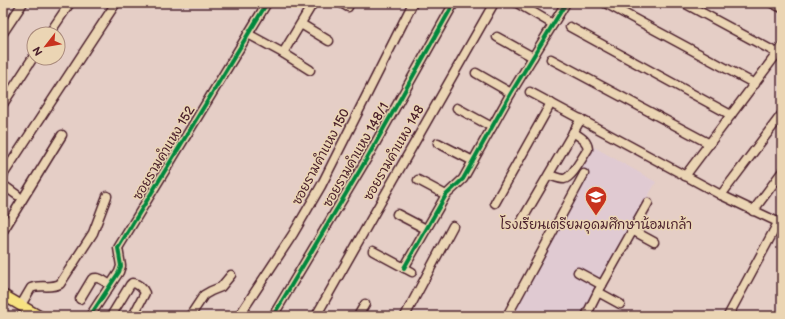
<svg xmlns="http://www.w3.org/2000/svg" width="785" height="319" font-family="'Balsamiq Sans','Playpen Sans Thai',sans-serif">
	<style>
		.built { fill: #e0cad2 }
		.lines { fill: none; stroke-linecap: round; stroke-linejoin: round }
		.minor-casing { stroke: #4a1f2b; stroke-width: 11 }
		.major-casing { stroke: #4a1f2b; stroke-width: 13 }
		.minor { stroke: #ebd5b4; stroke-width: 8 }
		.major { stroke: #f7e281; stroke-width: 10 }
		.cycleway-casing { stroke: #ebd5b4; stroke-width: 6 }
		.cycleway { stroke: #00873e; stroke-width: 4 }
		.labels { text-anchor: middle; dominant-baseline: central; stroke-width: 3; stroke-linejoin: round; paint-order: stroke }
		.street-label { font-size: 13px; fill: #4a1f2b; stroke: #ebd5b4 }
		.poi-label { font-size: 13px; fill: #4a1f2b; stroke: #ebd5b4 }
	</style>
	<rect width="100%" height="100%" fill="#e5cec6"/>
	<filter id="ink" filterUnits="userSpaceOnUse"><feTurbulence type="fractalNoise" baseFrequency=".025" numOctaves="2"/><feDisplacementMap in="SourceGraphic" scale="8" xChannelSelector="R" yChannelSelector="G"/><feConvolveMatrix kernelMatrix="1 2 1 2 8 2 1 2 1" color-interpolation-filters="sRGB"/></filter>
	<g filter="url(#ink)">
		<polygon class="built" points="594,147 656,182 581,316 502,316"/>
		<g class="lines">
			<g class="minor-casing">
				<g id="minor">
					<polyline points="341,3 348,7"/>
					<polyline points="517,3 553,24"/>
					<polyline points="605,3 755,84"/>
					<polyline points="684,3 777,53"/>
					<polyline points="772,3 782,8"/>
					<polyline points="301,24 329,41"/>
					<polyline points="570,27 731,115"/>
					<polyline points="3,33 23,3"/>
					<polyline points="49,34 70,3"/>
					<polyline points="248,34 283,53 310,70"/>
					<polyline points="497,37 533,57"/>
					<polyline points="283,53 313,3"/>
					<polyline points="551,59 710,144"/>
					<polyline points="476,73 511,93"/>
					<polyline points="530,92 721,195 782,224"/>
					<polyline points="3,104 34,56"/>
					<polyline points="457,108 492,127"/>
					<polyline points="438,143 473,161"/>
					<polyline points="3,175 116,3"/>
					<path d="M549,175C553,176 559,179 564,179C572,178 583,156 588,149C587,140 580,137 573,132"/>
					<polyline points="685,176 782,47"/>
					<polyline points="418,180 446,195"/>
					<polyline points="3,185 17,195"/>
					<polyline points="721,195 782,114"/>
					<polyline points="495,203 551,103"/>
					<polyline points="753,211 782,172"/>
					<polyline points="397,214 426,229"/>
					<polyline points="522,220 581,119"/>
					<polyline points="632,230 654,242"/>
					<polyline points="3,231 62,135"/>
					<polyline points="373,251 412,272"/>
					<polyline points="404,268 446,195 463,179 473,161 511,93 566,3"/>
					<polyline points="578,272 602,285"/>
					<polyline points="598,292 620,304"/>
					<path d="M80,299L92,279C99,276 104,281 110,285"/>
					<path d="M21,305L31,288C40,284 50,289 60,284L93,233L107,196"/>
					<polyline points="90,316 119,272 121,266 118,248 267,3"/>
					<path d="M111,316L130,285L132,283C137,283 143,288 145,293L133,316"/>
					<polyline points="190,316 204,295 211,291 221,287 231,275"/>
					<polyline points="239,316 293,234 321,186 413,3"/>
					<polyline points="273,316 366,160 454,3"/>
					<polyline points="316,316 494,3"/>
					<polyline points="358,316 365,304"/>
					<polyline points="405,316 453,226"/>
					<polyline points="507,316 584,174"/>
					<polyline points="586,316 598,292 648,203"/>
					<polyline points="728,316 778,223"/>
				</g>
			</g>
			<g class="major-casing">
				<g id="major">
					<polyline points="3,295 39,316"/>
					<polyline points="3,316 4,316"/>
				</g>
			</g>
			<use href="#minor" class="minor"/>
			<use href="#major" class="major"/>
			<g class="cycleway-casing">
				<g id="cycleway">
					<polyline points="404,268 446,195 463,179 473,161 511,93 566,3"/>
					<polyline points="90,316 119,272 121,266 118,248 267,3"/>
					<polyline points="273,316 366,160 454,3"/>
				</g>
			</g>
			<use href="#cycleway" class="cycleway"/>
		</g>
	</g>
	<defs>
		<g id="school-pin" transform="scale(1.15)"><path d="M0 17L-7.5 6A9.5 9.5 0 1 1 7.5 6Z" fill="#c8321e" stroke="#ebd5b4"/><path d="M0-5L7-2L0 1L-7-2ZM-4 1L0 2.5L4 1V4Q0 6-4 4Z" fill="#fff"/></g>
	</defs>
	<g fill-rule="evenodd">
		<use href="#school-pin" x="596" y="197"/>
	</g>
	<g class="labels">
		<g class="street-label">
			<text transform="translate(164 153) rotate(-59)">ซอยรามคำแหง 152</text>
			<text transform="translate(394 153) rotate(-60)">ซอยรามคำแหง 148</text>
			<text transform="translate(356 155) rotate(-60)">ซอยรามคำแหง 148/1</text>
			<text transform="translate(321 157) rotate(-62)">ซอยรามคำแหง 150</text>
		</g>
		<g class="poi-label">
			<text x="596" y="225">โรงเรียนเตรียมอุดมศึกษาน้อมเกล้า</text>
		</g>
	</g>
	<rect width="785" height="319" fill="none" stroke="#ebd5b4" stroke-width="16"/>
	<rect x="8" y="8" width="769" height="303" fill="none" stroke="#4a1f2b" stroke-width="1.5" filter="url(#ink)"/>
	<g transform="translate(46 46) rotate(239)"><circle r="19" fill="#ebd5b4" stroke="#ab8c7d"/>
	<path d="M0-3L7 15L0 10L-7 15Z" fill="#c8321e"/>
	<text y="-6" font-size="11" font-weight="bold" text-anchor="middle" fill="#4a1f2b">N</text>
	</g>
</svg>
